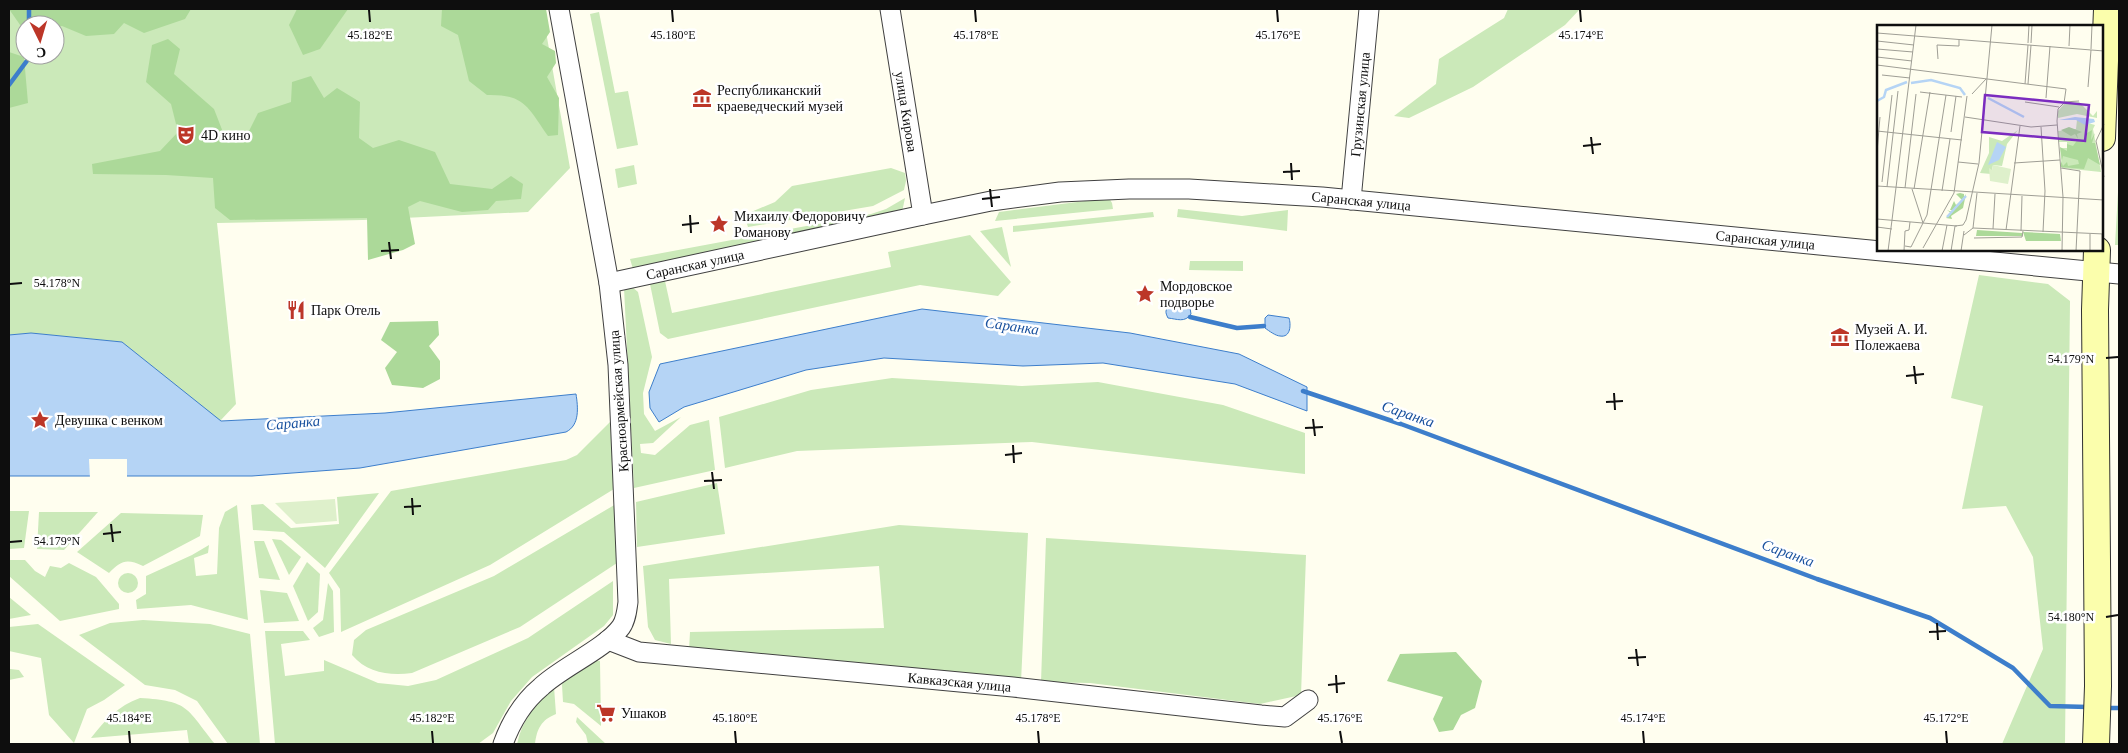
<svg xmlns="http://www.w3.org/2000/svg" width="2128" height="753" font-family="'Times New Roman',serif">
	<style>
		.green { fill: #cbe9b9; fill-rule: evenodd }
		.forest { fill: #acd999 }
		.pitch { fill: #def0cb }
		.water { fill: #b5d4f5; stroke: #3d7ecb }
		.pier { fill: #fffeef }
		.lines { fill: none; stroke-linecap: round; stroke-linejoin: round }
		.stream { stroke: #3d7ecb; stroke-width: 4.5 }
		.street-casing { stroke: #414141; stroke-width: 21 }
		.secondary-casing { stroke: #303030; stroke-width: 28 }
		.street { stroke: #fff; stroke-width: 19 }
		.secondary { stroke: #fbfeac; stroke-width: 26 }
		.ticks { fill: none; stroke: #0e0e0e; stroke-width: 2 }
		.labels { text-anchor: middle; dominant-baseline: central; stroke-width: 5; stroke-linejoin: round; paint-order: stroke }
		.poi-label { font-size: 14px; fill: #0e0e0e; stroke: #fff; text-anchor: start }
		.street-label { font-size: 14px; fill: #0e0e0e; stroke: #fff }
		.water-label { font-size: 15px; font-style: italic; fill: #19519e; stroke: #fff }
		.inset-river { fill: none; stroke: #b5d4f5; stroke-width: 2.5 }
		.inset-road { fill: none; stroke: #9f9e95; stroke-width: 1 }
		.view { fill: #7b2cbf; fill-opacity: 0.15; stroke: #7b2cbf; stroke-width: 2.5 }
		.inset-edge { fill: none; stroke: #0e0e0e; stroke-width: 2.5 }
		.ticks-label { font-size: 12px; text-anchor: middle; fill: #0e0e0e; stroke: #fff; stroke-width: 5; stroke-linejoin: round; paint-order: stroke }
	</style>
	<rect width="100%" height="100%" fill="#fffeef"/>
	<g class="green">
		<path d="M9,9H542L570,168L528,212L363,220L217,223L236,404L220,421L122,342L31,333L9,335ZM25,25H55V55H25Z"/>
		<polygon points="1508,9 1580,9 1565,25 1473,87 1409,118 1394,116 1436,84 1439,59 1504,18"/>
		<polygon points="599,12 615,93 628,91 638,145 617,149 590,14"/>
		<polygon points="634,165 637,184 618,188 615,169"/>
		<polygon points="891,168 905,173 906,181 904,190 873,206 748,227 744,215 775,202 792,186"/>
		<polygon points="2119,174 2119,245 2115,245"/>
		<polygon points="905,198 902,212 633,269 630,259 871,214 886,209"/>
		<polygon points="1109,198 1112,203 1113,209 995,221 999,212"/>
		<polygon points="1178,209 1242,216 1288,210 1287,231 1177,217"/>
		<polygon points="1153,212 1154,217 1013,232 1013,226"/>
		<polygon points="1002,227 1011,267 980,231"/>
		<polygon points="970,235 1011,282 998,296 920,285 668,339 660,333 650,284 653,281 665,281 672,313 891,267 888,252"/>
		<polygon points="1190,261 1243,261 1243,271 1189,270"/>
		<polygon points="1979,275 2048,284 2070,301 2065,744 2002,744 2043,649 2033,557 2006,506 1962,509 1983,406 1951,398"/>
		<polygon points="631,286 638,292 652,357 643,393 644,414 655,431 681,417 653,443 640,444 641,453 655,455 690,425 709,420 715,470 634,488 624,288"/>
		<polygon points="892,378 1022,386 1098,382 1223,405 1305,433 1305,474 1032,442 797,451 725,468 719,417 811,390"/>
		<polygon points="610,422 614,489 490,565 341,632 340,589 329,573 391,491 566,460 577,455"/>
		<polygon points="717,483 725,534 637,547 636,502"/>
		<polygon points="379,493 325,568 284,532 253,530 251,505 263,504 291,528 339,524 337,497"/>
		<path d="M616,504L617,563L520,627L412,673C390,676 367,673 352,655L354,640L366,630L494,576Z"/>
		<polygon points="237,505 248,620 191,605 137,609 136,600 146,594 146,576 192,555 209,545 208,553 194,558 196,576 217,574 219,528 225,512"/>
		<polygon points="9,511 29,511 24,548 9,549"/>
		<polygon points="39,512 98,512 64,550 37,549"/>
		<path d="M121,513L203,515L200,536L143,566C126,558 121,561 109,573L77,552Z"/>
		<polygon points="899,525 1028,533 1021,682 689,650 690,632 884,628 879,566 669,579 671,644 655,640 648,627 643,566"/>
		<polygon points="1046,538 1306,555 1301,695 1260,704 1090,683 1041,682"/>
		<polygon points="272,539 281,540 301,557 289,575"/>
		<polygon points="254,541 264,541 280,580 259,578"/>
		<polygon points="10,560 25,560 35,571 45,577 50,566 61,568 69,563 96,577 119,604 119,609 60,621 9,576"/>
		<polygon points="307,562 320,574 318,612 308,621 293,586"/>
		<circle cx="128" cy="583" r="10"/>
		<polygon points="613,581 613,615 604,626 532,677 511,701 493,733 478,744 275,744 265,631 303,631 310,640 281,644 285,676 324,671 324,660 378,683 408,686 436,680 528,638"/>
		<polygon points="328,583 333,591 334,632 319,637 313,628 323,620"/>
		<polygon points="260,590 287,593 299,621 264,623"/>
		<polygon points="9,597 31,615 9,619"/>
		<polygon points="143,620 210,624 250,634 260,744 228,744 197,701 175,690 145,685 79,635 110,623"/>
		<polygon points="38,624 125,685 104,700 87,709 74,743 49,715 41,658 9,651 9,627"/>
		<polygon points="593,660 600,661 601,726 574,704 563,702 562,685 564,678"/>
		<polygon points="10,669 19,670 24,677 9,680"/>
		<path d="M554,687L556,714C541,720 537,729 535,744H517C522,720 536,703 554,687Z"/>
		<path d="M140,698C190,701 186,708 215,744H189L187,730L91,738C105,720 118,706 140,698Z"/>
		<polygon points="577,717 606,744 588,744 586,735 576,722"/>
	</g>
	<g class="forest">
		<polygon points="9,9 191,9 185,19 144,33 124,23 114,34 86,36 62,26 55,27 55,25 25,25 25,32"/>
		<polygon points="297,9 348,9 320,49 303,55 289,25"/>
		<path d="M442,9H546L550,32L542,44L555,51L556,63L547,77L559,98L558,135L548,136C528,108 525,94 487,95L469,81L458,35L441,26Z"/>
		<polygon points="168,39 180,49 174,74 214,109 226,140 245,139 258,113 291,102 292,82 311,76 324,98 337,88 360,102 359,138 373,148 399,140 435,152 450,184 492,189 511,176 523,184 521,199 496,201 488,210 462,212 420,201 408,207 415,244 403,250 368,260 367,218 230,220 215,208 213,178 166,175 93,174 92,164 160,151 178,132 171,104 146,82 152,45"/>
		<polygon points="9,52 24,57 28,103 9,108"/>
		<polygon points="438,321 439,335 429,346 440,361 440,379 423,388 392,385 385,368 397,352 381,340 390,322"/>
		<polygon points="1456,652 1482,681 1475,708 1461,715 1453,730 1439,732 1433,719 1443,697 1387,681 1400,654"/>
	</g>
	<polygon class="pitch" points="335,499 337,521 296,524 275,503"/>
	<g class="water">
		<path d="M1184,304L1190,308L1191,314C1185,323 1177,319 1168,318C1165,312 1165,310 1170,305Z"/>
		<polygon points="922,309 1130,333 1239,354 1307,387 1307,411 1235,384 1103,363 1023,366 884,358 806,370 684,407 659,422 650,408 649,392 660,364"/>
		<path d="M1268,315L1289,318C1291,324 1291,338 1280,336C1276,336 1269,331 1265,328V318Z"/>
		<path d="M31,333L122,342L221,421L385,413L576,394C578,407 580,425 566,432L360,468L252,476H9V335Z"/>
	</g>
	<polygon class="pier" points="89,459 127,459 127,479 90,479"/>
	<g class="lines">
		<g class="stream">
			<polyline points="29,25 29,9"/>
			<polyline points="9,85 29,58 29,55"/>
			<polyline points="1190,317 1237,328 1264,326"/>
			<polyline points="1303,391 1401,424 1817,579 1930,618 2013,668 2050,706 2088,707"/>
			<polyline points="2106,708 2119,708"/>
		</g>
		<g class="street-casing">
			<g id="street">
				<path id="s1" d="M890,9L923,215"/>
				<path id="s2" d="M1351,200L1369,9"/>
				<path id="s3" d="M609,283L923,215L991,201L1060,192L1129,189H1189L1322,197L2119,274"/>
				<path id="s4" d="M608,640L639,652L1013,687L1261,715L1285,717L1308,700"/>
				<path d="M503,744C511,722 523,702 541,687C562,667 605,649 621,627C626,620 627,610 628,602L618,365L609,283L559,9"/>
			</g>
		</g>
		<g class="secondary-casing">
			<g id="secondary">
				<polyline points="2102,138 2107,9"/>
				<polyline points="2096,744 2098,686 2095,310 2097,250"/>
			</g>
		</g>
		<use href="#street" class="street"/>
		<use href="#secondary" class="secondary"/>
	</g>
	<path class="ticks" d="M369,10L370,22M672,10L673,22M975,10L976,22M1277,10L1278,22M1580,10L1581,22M1591,137L1593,154M1583,146L1601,144M1291,163L1292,180M1283,172L1300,171M990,189L992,207M982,199L1000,197M690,215L691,233M682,225L699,223M389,242L391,259M381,251L399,250M10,284L22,283M2106,358L2118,357M1914,366L1916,384M1906,376L1924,374M1614,393L1615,410M1606,402L1623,401M1313,419L1315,436M1305,428L1323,427M1013,445L1014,463M1005,455L1022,453M712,472L714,489M704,481L722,480M412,498L413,515M404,507L421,506M111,524L113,542M103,534L121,532M10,542L22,541M2106,617L2118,615M1937,623L1938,640M1929,632L1946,631M1636,649L1638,666M1628,658L1646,657M1336,675L1337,693M1328,685L1345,683M129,731L130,743M432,731L433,743M735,731L736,743M1038,731L1039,743M1340,731L1342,743M1643,731L1644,743M1946,731L1947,743"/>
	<defs>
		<g id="museum-bare" transform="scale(1.5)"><path d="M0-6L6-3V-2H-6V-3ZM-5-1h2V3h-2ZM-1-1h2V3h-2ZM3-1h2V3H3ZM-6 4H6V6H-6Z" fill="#bc3628" stroke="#fff" stroke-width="2.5" paint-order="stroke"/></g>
		<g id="theatre-bare" transform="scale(1.5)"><path d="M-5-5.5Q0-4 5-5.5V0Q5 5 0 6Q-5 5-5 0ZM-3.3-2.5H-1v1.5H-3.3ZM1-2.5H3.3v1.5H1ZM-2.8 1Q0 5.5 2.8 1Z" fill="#bc3628" stroke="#fff" stroke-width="2.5" paint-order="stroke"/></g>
		<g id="sight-bare" transform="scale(1.5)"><path d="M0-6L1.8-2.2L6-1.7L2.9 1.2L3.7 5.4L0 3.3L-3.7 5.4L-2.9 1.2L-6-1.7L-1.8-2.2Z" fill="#bc3628" stroke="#fff" stroke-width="2.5" paint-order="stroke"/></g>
		<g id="restaurant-bare" transform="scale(1.5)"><path d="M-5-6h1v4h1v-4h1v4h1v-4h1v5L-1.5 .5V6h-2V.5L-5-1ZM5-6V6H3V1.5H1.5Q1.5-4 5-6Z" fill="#bc3628" stroke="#fff" stroke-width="2.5" paint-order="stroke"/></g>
		<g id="supermarket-bare" transform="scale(1.5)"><path d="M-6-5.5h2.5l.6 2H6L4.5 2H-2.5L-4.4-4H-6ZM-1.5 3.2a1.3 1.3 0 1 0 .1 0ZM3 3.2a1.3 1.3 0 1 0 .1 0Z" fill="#bc3628" stroke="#fff" stroke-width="2.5" paint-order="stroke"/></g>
	</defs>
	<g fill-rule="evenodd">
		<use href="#museum-bare" x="702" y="98"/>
		<use href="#theatre-bare" x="186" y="135"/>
		<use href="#sight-bare" x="719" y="224"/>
		<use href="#sight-bare" x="1145" y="294"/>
		<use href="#restaurant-bare" x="296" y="310"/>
		<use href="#museum-bare" x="1840" y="337"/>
		<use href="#sight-bare" x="40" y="420"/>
		<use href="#supermarket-bare" x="606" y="713"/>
	</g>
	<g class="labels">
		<g class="poi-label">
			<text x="717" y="90">Республиканский<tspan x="717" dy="16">краеведческий музей</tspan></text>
			<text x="201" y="135">4D кино</text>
			<text x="734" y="216">Михаилу Федоровичу<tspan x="734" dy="16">Романову</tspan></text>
			<text x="1160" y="286">Мордовское<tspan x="1160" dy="16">подворье</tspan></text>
			<text x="311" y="310">Парк Отель</text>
			<text x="1855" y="329">Музей А. И.<tspan x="1855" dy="16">Полежаева</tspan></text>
			<text x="55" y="420">Девушка с венком</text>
			<text x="621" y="713">Ушаков</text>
		</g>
		<g class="street-label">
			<text stroke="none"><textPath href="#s2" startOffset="96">Грузинская улица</textPath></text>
			<text stroke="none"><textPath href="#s1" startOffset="104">улица Кирова</textPath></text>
			<text stroke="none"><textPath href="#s3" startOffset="762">Саранская улица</textPath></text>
			<text stroke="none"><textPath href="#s3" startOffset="1168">Саранская улица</textPath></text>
			<text stroke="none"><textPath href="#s3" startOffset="88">Саранская улица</textPath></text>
			<text transform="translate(619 401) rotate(-94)">Красноармейская улица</text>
			<text stroke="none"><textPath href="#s4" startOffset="355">Кавказская улица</textPath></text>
		</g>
		<g class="water-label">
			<text transform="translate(1012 326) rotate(8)">Саранка</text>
			<text transform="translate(1408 414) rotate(19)">Саранка</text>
			<text transform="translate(293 423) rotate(-5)">Саранка</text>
			<text transform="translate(1788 553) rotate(20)">Саранка</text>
		</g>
	</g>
	<g transform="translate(1877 25)">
		<rect width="226" height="226" fill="#fffeef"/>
		<path d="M202,77L216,91L220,86V93L200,89L181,93V86L188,78ZM200,95L218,100L216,104L224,147L185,143L183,123H190V117H182L181,106L199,104ZM141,105L130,119L125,141L116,140L114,149L103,148L112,128V112L125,116Z" fill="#cbe9b9"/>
		<path d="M192,102L205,107L200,109L201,114L209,116L210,108L215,105L214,115L218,108L215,118H218L223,140L211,133L207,144L184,142V136L186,141L190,137L191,141L202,139L201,135L193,133L186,131L185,135L183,122L190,126V119L196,121L201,114L198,109L194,111L184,105ZM83,168L87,169V172L89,169L86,183L74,191L75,194L69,193L74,188L70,185L75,187L76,185H73L77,176L79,180L85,175L79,169ZM100,205L145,208L146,211H99ZM146,207L183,209L184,216H149Z" fill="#acd999"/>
		<path d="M116,140L134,144L131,159L113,156L112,143L115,145Z" fill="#def0cb"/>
		<path d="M198,92L217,94L218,97L208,100L199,95H182ZM120,117L129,122L122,135L111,140Z" fill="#b5d4f5"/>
		<path class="inset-river" d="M34,58L54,55L83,63L88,70M111,73L147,92M0,76L7,72L9,65L30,57M70,192L89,171"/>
		<path class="inset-road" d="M0,8L227,26M0,16L37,20M151,18L152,0M154,18L155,0M192,21L193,0M0,24L36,27M214,24L215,0M0,32L35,36M61,34L60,20L82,21V15M0,40L189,64L187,78L181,84L180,96L186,172L185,226M5,50L33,53M148,59L151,20M151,59L154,20M211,62L214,25M43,67L85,72M95,69L109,54M169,73L173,21M148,77L182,82M187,77L202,76M88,92L154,102L180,100M227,99L219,116L227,152M164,102L168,166L166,207M0,106L85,115M74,107L79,71M0,127L3,92M81,137L101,139M137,138L183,135M184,143L203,146L199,226M5,157L15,70M0,161L227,175M10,162L21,66M28,163L39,69M35,164L46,198M37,164L53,67M65,166L73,114M0,194L80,201M15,195L39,0M78,201L86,200L89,195L102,138L115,0M0,202L15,204M96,203L100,168M116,204L118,169M129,205L143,101M144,206L145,171M225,209V226M87,210L96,203L227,209M97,213L145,212L146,206M28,221L34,222L50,190L69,70M46,223L77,168L90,71M11,226L15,195M27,226L28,206L32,205L33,197M65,226L70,200M74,226L78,201M84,226L87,206M213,226V209"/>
		<path class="view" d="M108,70L212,80L208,116L105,107Z"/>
		<rect width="226" height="226" class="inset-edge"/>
	</g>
	<g class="ticks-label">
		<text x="370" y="39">45.182°E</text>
		<text x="673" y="39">45.180°E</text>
		<text x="976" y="39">45.178°E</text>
		<text x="1278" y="39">45.176°E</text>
		<text x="1581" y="39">45.174°E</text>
		<text x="57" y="287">54.178°N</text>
		<text x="2071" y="363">54.179°N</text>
		<text x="57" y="545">54.179°N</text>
		<text x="2071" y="621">54.180°N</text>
		<text x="129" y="722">45.184°E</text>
		<text x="432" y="722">45.182°E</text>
		<text x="735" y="722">45.180°E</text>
		<text x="1038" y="722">45.178°E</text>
		<text x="1340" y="722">45.176°E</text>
		<text x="1643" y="722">45.174°E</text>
		<text x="1946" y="722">45.172°E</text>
	</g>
	<rect width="2128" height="753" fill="none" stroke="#0e0e0e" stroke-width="20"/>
	<g transform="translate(40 40) rotate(175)"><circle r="24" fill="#ffffff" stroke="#9f9f9f"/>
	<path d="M0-4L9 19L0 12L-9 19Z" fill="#bc3628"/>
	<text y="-8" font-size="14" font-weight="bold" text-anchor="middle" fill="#0e0e0e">С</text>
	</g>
</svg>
